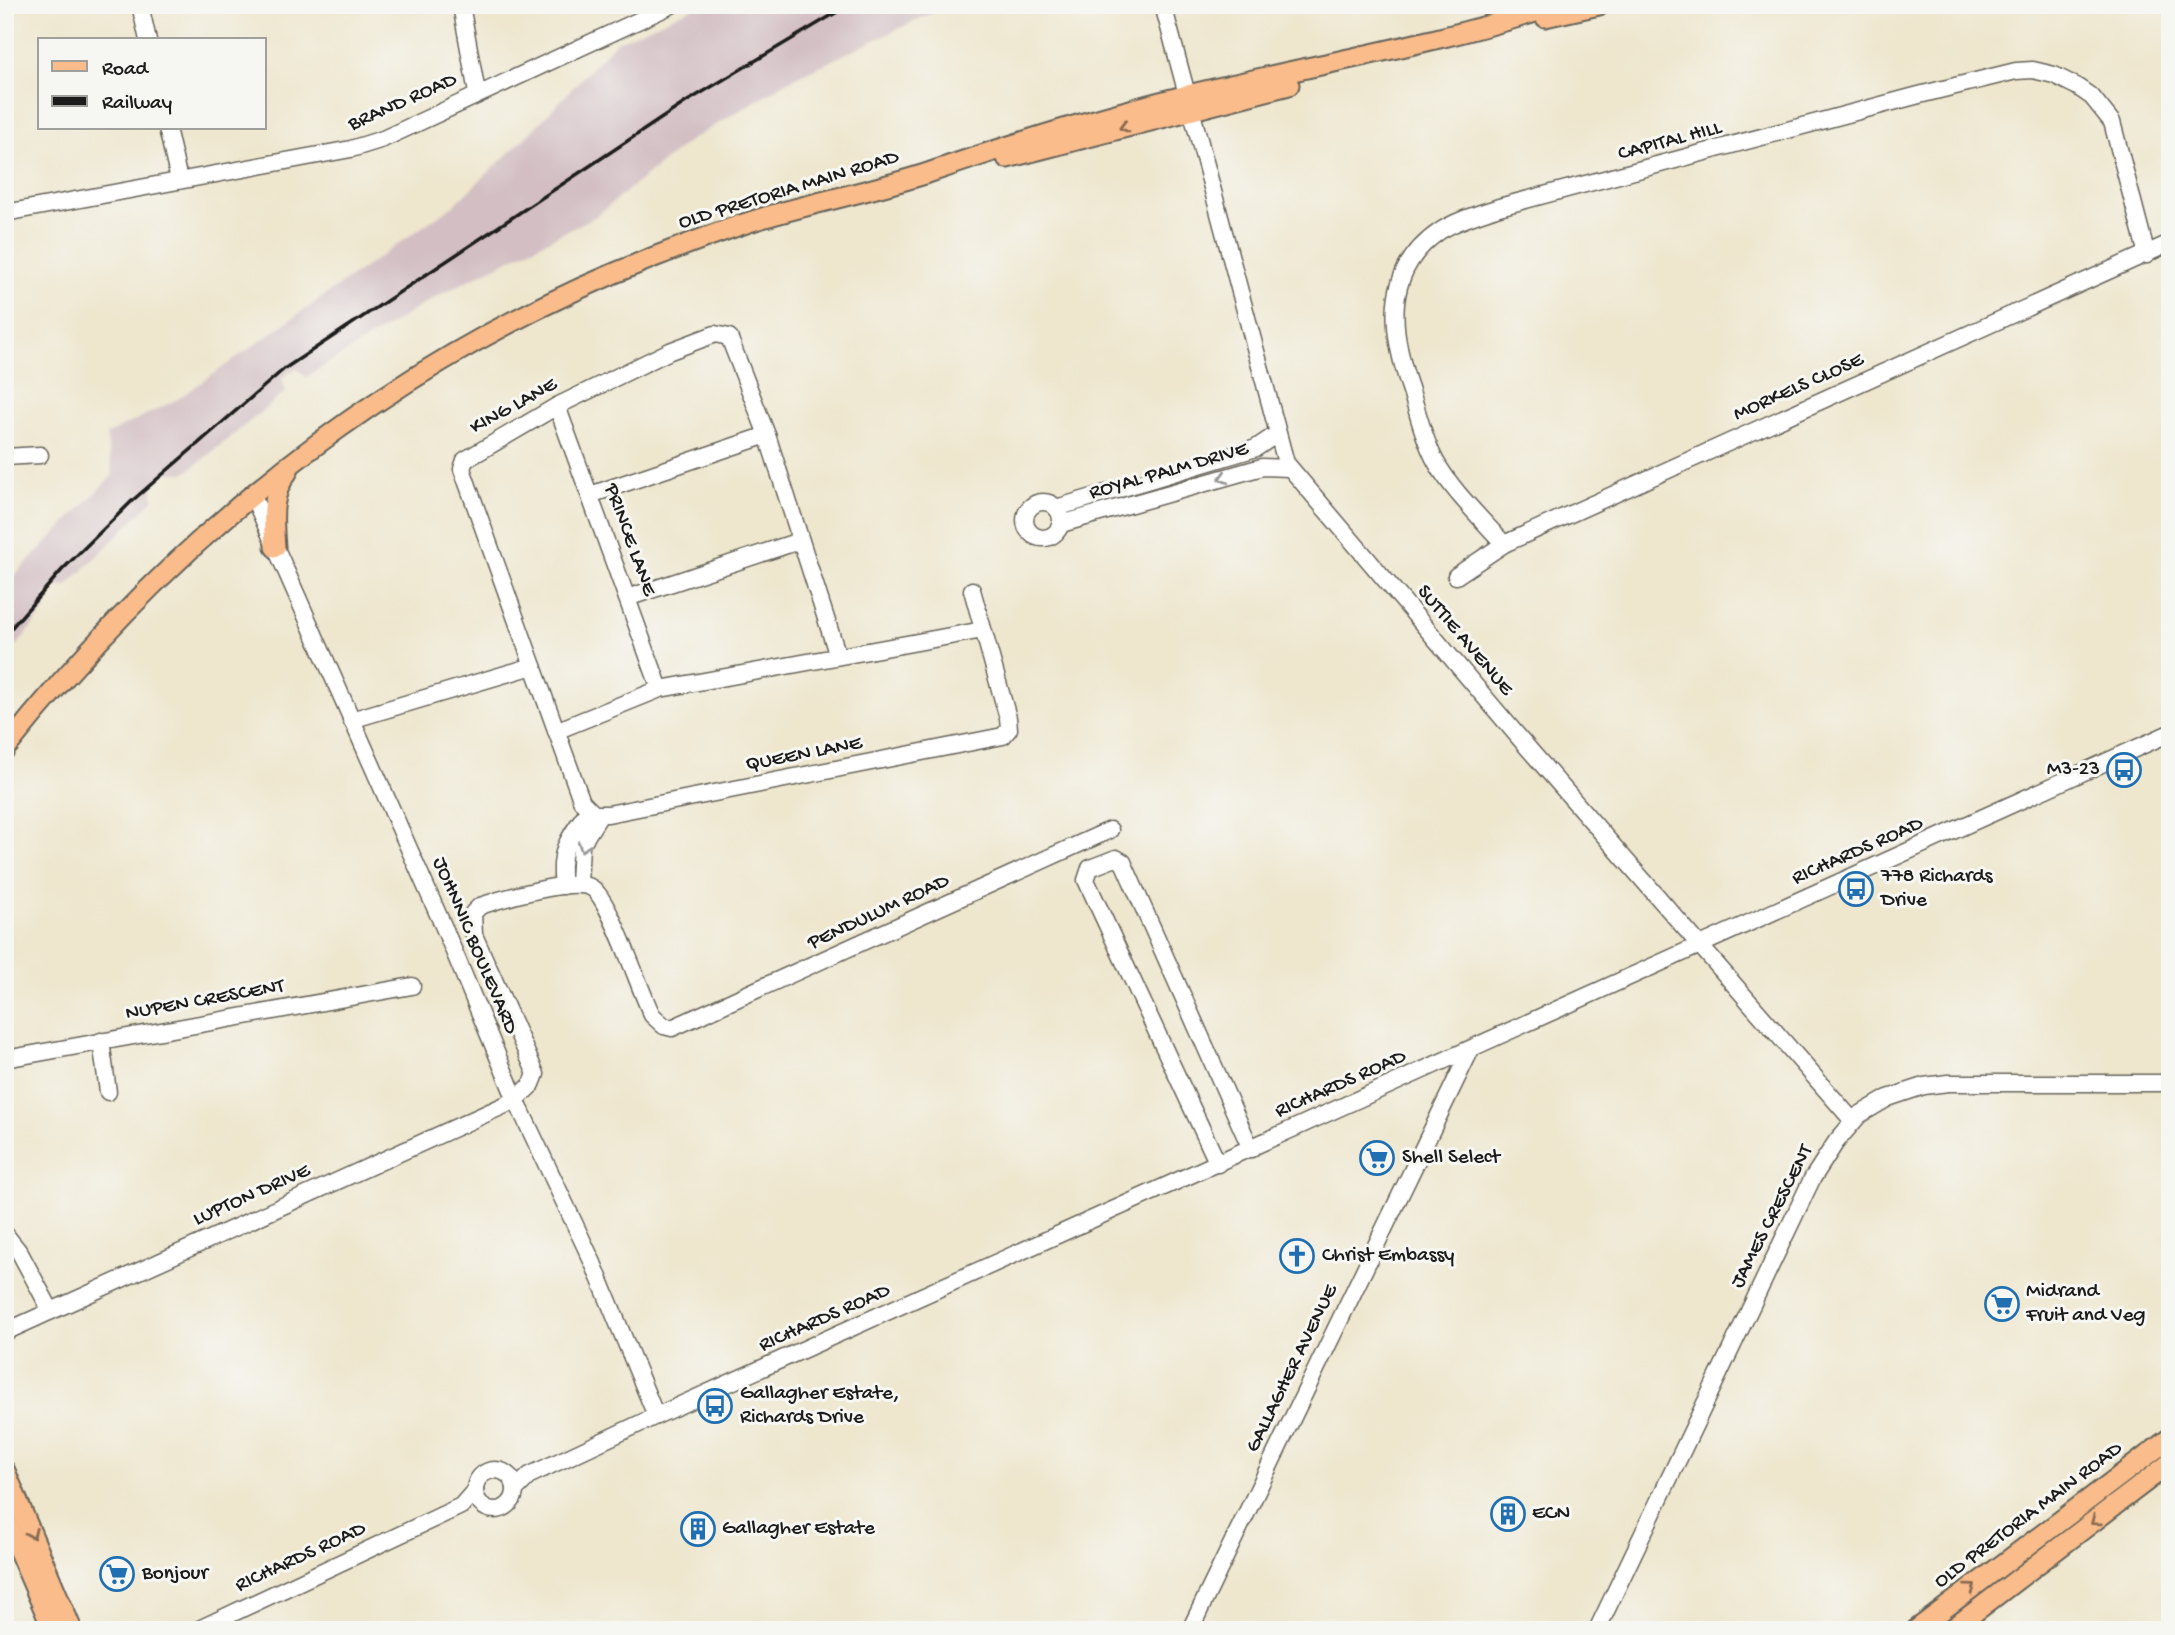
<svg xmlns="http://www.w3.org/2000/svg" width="2175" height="1635" font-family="'Gochi Hand',sans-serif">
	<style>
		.industrial { fill: #d2bec3 }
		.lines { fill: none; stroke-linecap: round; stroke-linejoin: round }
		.minor-casing { stroke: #66635a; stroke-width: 19 }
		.major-casing { stroke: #66635a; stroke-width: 23 }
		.minor { stroke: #fff; stroke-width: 16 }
		.major { stroke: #f9bc8a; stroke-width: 19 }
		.rail { stroke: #1c1c1c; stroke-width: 3.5 }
		.oneway { stroke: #8a6c53 }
		.oneway2 { stroke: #999 }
		.labels { text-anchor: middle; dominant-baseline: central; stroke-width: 6; stroke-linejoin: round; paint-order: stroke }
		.street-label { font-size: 21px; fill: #1c1c1c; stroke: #f6f6f2 }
		.poi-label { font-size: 21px; fill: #1c1c1c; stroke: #f6f6f2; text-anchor: start }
	</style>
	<rect width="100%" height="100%" fill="#f6f6f2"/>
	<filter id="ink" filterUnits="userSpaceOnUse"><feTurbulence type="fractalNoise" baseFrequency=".0143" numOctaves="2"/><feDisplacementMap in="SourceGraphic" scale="14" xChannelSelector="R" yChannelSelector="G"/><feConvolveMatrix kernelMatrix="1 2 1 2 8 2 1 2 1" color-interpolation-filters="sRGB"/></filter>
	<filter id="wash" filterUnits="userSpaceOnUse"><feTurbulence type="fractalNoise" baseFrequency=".00686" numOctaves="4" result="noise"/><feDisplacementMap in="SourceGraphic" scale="28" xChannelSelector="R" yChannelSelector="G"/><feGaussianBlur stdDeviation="1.57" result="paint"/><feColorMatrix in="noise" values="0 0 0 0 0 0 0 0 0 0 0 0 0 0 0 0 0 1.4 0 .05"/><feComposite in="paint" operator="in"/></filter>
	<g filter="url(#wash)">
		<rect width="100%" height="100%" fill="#eee6cd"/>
		<polygon class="industrial" points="699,5 949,5 790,80 689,141 596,216 437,296 306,377 296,368 282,378 286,392 186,473 165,473 153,486 153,500 66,587 54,586 45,596 46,609 5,660 5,585 113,475 106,435 178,399 455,204 530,133 616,42"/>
	</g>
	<g filter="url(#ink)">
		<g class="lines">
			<g class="minor-casing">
				<g id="minor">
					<polyline points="140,5 148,40"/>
					<polyline points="461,5 477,93"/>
					<polyline points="1163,5 1286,463 1528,748 1853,1121"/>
					<polyline points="167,128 179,180"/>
					<polyline points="5,213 351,149 383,139 672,5"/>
					<polyline points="557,406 660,689"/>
					<polyline points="5,457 40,455"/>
					<polyline points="252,494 445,930 516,1100 593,1263 656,1416"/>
					<polyline points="590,495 767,435"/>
					<circle cx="1043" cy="520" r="18"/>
					<polyline points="1056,508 1256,448 1277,434"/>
					<polyline points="1061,524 1262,467 1289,468"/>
					<path d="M1504,544C1481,518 1453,492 1436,462C1424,440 1418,414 1411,391C1391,334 1381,271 1440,231C1457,220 1479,214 1499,207L1919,95L2016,71L2033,70L2054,75L2076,86L2092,97L2112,122L2147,255"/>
					<polyline points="1456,576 1504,544 2170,243"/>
					<polyline points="627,598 799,541"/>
					<polyline points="838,656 767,435 729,337 715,334 670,351 557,406 465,460 462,469 582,802 594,814 608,814 1003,736 1009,729 1008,718 972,590"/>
					<polyline points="351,720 533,666"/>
					<polyline points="556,731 660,689 983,630"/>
					<polyline points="579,884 581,845 600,815"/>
					<path d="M563,886C558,850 568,839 588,811"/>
					<polyline points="101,1041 108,1092"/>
					<polyline points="5,1059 412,986"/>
					<polyline points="1218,1164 1086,880 1090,868 1116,858 1123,862 1251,1149"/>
					<polyline points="5,1234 20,1253 51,1311"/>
					<path d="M5,1332L516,1100L532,1084L536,1074L474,935L473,913L480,906C501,899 574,877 592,888C610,899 640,991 652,1015L664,1026L672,1028L1110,830"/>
					<circle cx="495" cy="1490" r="20"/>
					<polyline points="516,1489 530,1475 656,1416 2170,733"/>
					<polyline points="197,1630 461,1506 475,1490"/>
					<polyline points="1190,1630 1470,1051"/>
					<polyline points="1597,1630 1812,1179 1836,1142 1859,1115 1888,1098 1924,1086 1948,1083 2170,1083"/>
				</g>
			</g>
			<g class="major-casing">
				<g id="major">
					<polyline points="1545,17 1599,5"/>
					<polyline points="1007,158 1289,85"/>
					<path d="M275,547C273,518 270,496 288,471"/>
					<path d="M5,749C179,531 393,359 654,257C690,243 726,229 762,218C816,202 872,191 925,174C1012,144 1098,117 1188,95C1311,65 1437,44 1558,5"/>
					<polyline points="5,1471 72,1630"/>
					<polyline points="5,1519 53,1630"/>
					<polyline points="1916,1630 2170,1438"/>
					<polyline points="1951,1630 2170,1463"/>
				</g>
			</g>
			<use href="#minor" class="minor"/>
			<use href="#major" class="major"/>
			<polyline class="rail" points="5,635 62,570 133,500 284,369 686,102 849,5"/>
		</g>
		<defs><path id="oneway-chevron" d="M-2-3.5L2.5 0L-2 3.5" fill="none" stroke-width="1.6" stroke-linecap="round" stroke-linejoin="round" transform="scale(1.75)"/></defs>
		<g class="oneway">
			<use href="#oneway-chevron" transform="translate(1124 127) rotate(165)"/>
			<use href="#oneway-chevron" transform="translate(2095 1521) rotate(143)"/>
			<use href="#oneway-chevron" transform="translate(32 1534) rotate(67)"/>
			<use href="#oneway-chevron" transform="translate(1971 1588) rotate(-37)"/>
		</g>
		<g class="oneway2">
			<use href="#oneway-chevron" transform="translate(1223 478) rotate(164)"/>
			<use href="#oneway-chevron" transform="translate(583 847) rotate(109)"/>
		</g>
	</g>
	<defs>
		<g id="bus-ring" transform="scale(1.75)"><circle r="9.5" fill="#f6f6f2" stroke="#1f6fb2" stroke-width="1.5"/><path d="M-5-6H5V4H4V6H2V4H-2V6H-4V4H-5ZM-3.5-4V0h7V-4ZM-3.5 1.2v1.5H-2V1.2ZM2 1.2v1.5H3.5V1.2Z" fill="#1f6fb2"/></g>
		<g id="supermarket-ring" transform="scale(1.75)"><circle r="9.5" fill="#f6f6f2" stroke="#1f6fb2" stroke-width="1.5"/><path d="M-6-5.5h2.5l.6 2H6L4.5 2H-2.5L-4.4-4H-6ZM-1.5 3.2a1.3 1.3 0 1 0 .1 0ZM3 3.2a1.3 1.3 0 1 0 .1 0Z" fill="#1f6fb2"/></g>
		<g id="church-ring" transform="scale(1.75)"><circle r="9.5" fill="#f6f6f2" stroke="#1f6fb2" stroke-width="1.5"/><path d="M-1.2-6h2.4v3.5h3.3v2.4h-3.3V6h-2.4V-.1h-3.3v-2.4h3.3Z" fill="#1f6fb2"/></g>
		<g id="building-ring" transform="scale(1.75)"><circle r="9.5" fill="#f6f6f2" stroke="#1f6fb2" stroke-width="1.5"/><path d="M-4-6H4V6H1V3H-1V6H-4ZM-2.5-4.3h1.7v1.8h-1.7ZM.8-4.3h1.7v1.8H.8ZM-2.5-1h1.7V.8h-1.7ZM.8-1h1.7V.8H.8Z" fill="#1f6fb2"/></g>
	</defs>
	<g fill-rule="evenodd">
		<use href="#bus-ring" x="2124" y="770"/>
		<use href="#bus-ring" x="1856" y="889"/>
		<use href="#supermarket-ring" x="1377" y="1158"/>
		<use href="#church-ring" x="1297" y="1256"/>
		<use href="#supermarket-ring" x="2002" y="1304"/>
		<use href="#bus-ring" x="715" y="1406"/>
		<use href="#building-ring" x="1508" y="1514"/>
		<use href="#building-ring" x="698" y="1529"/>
		<use href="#supermarket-ring" x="117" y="1574"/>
	</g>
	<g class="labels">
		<g class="street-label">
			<text transform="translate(403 103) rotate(-24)">BRAND ROAD</text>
			<text transform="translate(1670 142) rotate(-15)">CAPITAL HILL</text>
			<text transform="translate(789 191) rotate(-17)">OLD PRETORIA MAIN ROAD</text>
			<text transform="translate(1799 388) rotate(-24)">MORKELS CLOSE</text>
			<text transform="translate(514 407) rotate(-29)">KING LANE</text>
			<text transform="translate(1169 472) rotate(-16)">ROYAL PALM DRIVE</text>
			<text transform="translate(629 540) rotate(70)">PRINCE LANE</text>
			<text transform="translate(1464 641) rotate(50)">SUTTIE AVENUE</text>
			<text transform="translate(804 755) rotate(-11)">QUEEN LANE</text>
			<text transform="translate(1858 852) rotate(-24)">RICHARDS ROAD</text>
			<text transform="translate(879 913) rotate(-25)">PENDULUM ROAD</text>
			<text transform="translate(474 946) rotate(67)">JOHNNIC BOULEVARD</text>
			<text transform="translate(205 1001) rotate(-10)">NUPEN CRESCENT</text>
			<text transform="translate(1341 1085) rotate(-24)">RICHARDS ROAD</text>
			<text transform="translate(252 1196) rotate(-24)">LUPTON DRIVE</text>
			<text transform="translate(1773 1217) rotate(-63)">JAMES CRESCENT</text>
			<text transform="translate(825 1319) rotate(-24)">RICHARDS ROAD</text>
			<text transform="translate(1293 1369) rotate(-64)">GALLAGHER AVENUE</text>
			<text transform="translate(2029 1516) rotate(-37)">OLD PRETORIA MAIN ROAD</text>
			<text transform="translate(301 1558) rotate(-25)">RICHARDS ROAD</text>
		</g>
		<g class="poi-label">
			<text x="2100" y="770" text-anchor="end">M3-23</text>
			<text x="1881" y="877">778 Richards<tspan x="1881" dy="24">Drive</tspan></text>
			<text x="1402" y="1158">Shell Select</text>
			<text x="1322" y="1256">Christ Embassy</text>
			<text x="2026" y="1292">Midrand<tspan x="2026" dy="24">Fruit and Veg</tspan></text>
			<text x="740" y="1394">Gallagher Estate,<tspan x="740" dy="24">Richards Drive</tspan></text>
			<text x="1532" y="1514">ECN</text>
			<text x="722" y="1529">Gallagher Estate</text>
			<text x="142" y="1574">Bonjour</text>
		</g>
	</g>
	<rect width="2175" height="1635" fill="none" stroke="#f6f6f2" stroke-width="28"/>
	<rect x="38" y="38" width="228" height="91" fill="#f6f6f2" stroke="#9f9f9c" stroke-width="2"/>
	<rect x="52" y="61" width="35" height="10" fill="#f9bc8a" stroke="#9f9f9c" stroke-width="2"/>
	<text x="102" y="74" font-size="21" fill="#1c1c1c">Road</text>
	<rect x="52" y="96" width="35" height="10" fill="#1c1c1c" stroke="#9f9f9c" stroke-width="2"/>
	<text x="102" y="108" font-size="21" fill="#1c1c1c">Railway</text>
</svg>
